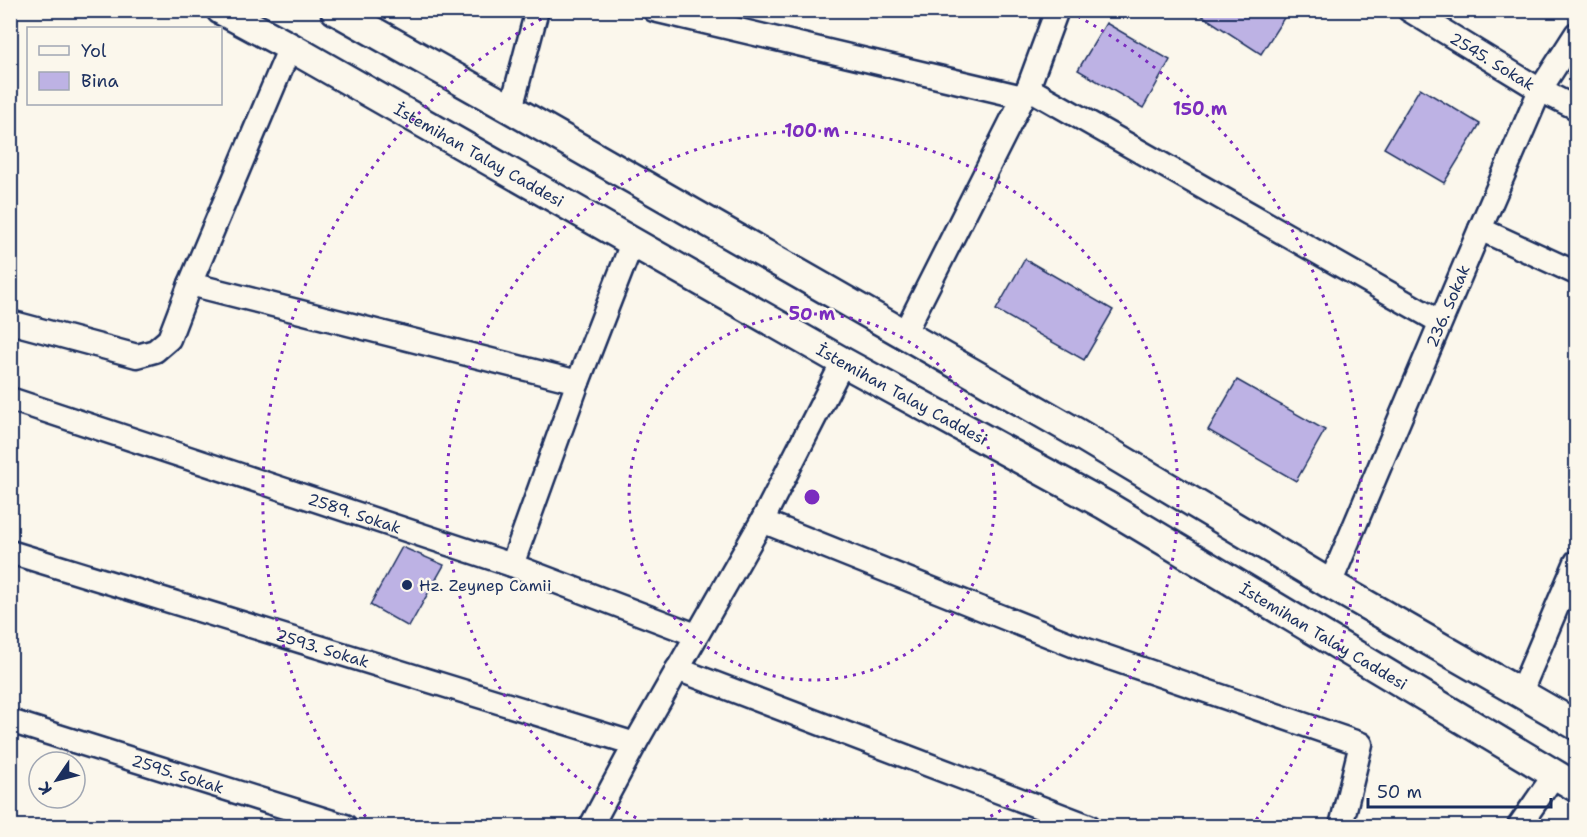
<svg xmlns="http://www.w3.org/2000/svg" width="1587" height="837" font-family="'Shantell Sans',sans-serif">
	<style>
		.building { fill: #bdb2e4; stroke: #1b2f5e; stroke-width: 1.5 }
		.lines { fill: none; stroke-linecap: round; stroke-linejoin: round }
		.minor-casing { stroke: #1b2f5e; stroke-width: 27 }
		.tertiary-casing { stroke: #1b2f5e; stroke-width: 33 }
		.minor { stroke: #fbf7ec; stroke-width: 22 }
		.tertiary { stroke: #fbf7ec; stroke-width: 28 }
		.ring { fill: none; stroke: #7b2cbf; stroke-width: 3; stroke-dasharray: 3 6 }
		.poi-dot { fill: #1b2f5e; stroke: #fbf7ec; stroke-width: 2 }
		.labels { text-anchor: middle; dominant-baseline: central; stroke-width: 5; stroke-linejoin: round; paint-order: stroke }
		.street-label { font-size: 16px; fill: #1b2f5e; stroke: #fbf7ec }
		.poi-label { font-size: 16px; fill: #1b2f5e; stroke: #fbf7ec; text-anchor: start }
		.centre { fill: #7b2cbf; stroke: #fbf7ec; stroke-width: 3 }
		.ring-label { font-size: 18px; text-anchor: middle; font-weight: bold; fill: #7b2cbf; stroke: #fbf7ec; stroke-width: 5; stroke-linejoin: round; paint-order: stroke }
	</style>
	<rect width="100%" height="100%" fill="#fbf7ec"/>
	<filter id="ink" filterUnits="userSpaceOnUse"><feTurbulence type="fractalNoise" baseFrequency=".0167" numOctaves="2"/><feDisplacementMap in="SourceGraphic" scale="12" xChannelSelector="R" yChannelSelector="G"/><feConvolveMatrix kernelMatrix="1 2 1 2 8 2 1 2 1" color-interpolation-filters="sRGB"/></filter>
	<g filter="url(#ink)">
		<g class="building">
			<polygon points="1200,10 1289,10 1261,54 1198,13"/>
			<polygon points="1106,23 1170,60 1143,108 1078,70"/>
			<polygon points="1420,88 1480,124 1444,183 1384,148"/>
			<polygon points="1025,259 1113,310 1084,360 996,310"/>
			<polygon points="1237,380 1325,430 1296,481 1208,430"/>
			<polygon points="402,547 444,565 409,627 370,605"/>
		</g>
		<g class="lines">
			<g class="minor-casing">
				<g id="minor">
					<polyline points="654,10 1023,97"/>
					<path id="s1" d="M1409,10L1540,90L1576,108"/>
					<polyline points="1028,88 1440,322"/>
					<polyline points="511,109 537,10"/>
					<polyline points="1480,229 1576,273"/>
					<polyline points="190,284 578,382"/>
					<polyline points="10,322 137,356 155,351 169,339 190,284 290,47"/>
					<polyline points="904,334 1028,88 1057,10"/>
					<path id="s2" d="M10,399L512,565L696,635"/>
					<polyline points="762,521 1075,646 1361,744 1341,826"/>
					<path id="s3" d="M10,552L635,744"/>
					<polyline points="512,565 578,382 632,243"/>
					<path id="s4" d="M1330,584L1480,229L1540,90L1576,34"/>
					<polyline points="677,669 1089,826"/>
					<polyline points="1520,694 1576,562"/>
					<path id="s5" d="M10,721L345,826"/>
					<polyline points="591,826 635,744 762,521 843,362"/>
					<polyline points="1519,826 1555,774"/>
				</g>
			</g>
			<g class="tertiary-casing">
				<g id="tertiary">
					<path id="s6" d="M221,10L290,47L843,362L1105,505L1576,787"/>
					<polyline points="335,10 511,109 1077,433 1330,584 1576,725"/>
				</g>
			</g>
			<use href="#minor" class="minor"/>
			<use href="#tertiary" class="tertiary"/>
		</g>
	</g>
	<g class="ring">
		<circle cx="812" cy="497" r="183"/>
		<path d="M652 826A366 366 0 1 1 972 826"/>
		<path d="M371 824A549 549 0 0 1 554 12M1070 12A549 549 0 0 1 1253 824"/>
	</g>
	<circle class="poi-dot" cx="407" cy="585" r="6"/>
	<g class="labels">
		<g class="street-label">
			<text stroke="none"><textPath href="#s1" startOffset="98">2545. Sokak</textPath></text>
			<text stroke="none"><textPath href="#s6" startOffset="296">İstemihan Talay Caddesi</textPath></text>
			<text stroke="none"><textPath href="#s4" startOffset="302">236. Sokak</textPath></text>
			<text stroke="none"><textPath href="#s6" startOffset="782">İstemihan Talay Caddesi</textPath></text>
			<text stroke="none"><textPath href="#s2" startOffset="363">2589. Sokak</textPath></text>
			<text stroke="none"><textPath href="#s6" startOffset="1268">İstemihan Talay Caddesi</textPath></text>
			<text stroke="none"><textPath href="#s3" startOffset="327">2593. Sokak</textPath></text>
			<text stroke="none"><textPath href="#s5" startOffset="176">2595. Sokak</textPath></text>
		</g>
		<g class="poi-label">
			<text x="419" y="585">Hz. Zeynep Camii</text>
		</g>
	</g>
	<circle cx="812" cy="497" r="9" class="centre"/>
	<g class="ring-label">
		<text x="1200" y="115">150 m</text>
		<text x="812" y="137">100 m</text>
		<text x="812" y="320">50 m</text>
	</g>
	<rect width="1587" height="837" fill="none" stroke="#fbf7ec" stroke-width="36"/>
	<rect x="18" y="18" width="1551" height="801" fill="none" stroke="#1b2f5e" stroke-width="2" filter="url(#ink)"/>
	<rect x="27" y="27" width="195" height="78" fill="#fbf7ec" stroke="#a1a7b3" stroke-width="1.5"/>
	<rect x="39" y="46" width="30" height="9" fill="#fbf7ec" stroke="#a1a7b3" stroke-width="1.5"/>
	<text x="81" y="57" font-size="18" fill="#1b2f5e">Yol</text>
	<rect x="39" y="72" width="30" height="18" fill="#bdb2e4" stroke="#a1a7b3" stroke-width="1.5"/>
	<text x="81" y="87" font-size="18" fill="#1b2f5e">Bina</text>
	<g transform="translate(57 780) rotate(235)"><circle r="28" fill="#fbf7ec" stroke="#a1a7b3" stroke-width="1.5"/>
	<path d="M0-4.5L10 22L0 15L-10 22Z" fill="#1b2f5e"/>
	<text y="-9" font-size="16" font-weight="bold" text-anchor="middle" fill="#1b2f5e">K</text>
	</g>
	<path d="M1368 798v9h183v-9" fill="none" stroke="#1b2f5e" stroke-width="3"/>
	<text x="1377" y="798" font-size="18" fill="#1b2f5e" stroke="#fbf7ec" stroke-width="4.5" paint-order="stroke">50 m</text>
</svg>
